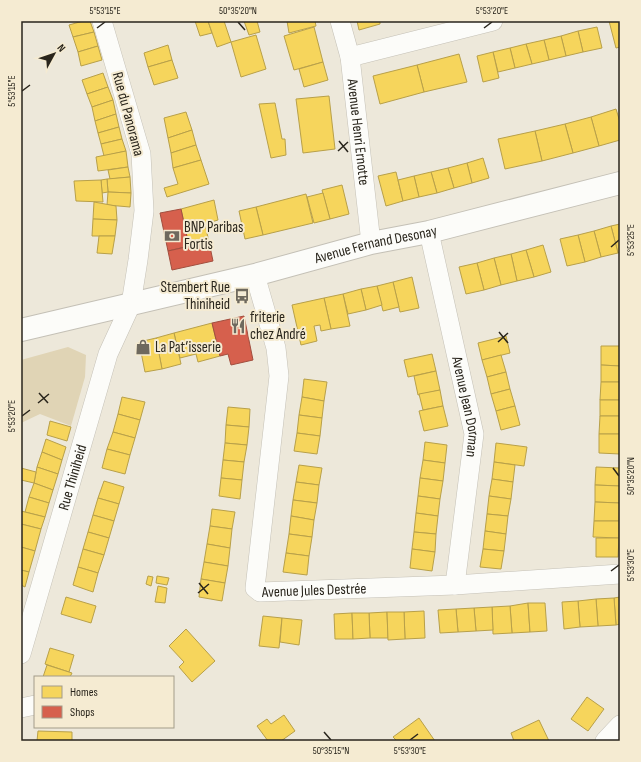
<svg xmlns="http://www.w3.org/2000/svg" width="641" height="762" font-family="'Sofia Sans Condensed',sans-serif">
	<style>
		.green { fill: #e0d4b5 }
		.homes { fill: #f6d55c; stroke: #b8a049 }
		.shops { fill: #d6604d; stroke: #a24e3e }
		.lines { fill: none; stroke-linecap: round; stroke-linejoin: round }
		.minor-casing { stroke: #c4c0b6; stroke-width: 20 }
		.secondary-casing { stroke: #c4c0b6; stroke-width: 24 }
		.minor { stroke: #fcfcf9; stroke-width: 19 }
		.secondary { stroke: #fcfcf9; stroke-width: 22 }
		.ticks { fill: none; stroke: #29251c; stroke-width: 1.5 }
		.labels { text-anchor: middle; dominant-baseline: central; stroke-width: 4; stroke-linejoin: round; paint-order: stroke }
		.street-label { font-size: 15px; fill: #29251c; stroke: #f5ebd2 }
		.poi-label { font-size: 15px; fill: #29251c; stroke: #f5ebd2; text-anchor: start }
		.neatline { fill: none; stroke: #29251c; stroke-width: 1.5 }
		.ticks-label { font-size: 10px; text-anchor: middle; fill: #29251c }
	</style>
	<rect width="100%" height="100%" fill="#ede8da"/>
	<polygon class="green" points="68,347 86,355 85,377 71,426 40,414 21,423 21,360"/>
	<g class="homes">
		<polygon points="83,21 90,21 94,32 73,37 69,25"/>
		<polygon points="195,21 208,21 212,33 200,36"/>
		<polygon points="208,21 224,21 231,42 217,47"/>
		<polygon points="244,21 257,21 260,32 249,35"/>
		<polygon points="287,21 315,21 316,26 289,33"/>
		<polygon points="357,21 380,21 380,24 359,30"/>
		<polygon points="609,21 620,21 620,47 616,48"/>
		<polygon points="314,27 323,62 294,70 284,36"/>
		<polygon points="597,27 602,48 583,52 578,31"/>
		<polygon points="578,31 583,52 566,56 561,36"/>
		<polygon points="94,32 98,46 78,52 73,37"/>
		<polygon points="256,35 266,69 241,77 231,42"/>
		<polygon points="561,36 566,56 549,60 544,40"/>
		<polygon points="544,40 549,60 532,64 526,44"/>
		<polygon points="526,44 532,64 515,68 510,48"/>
		<polygon points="168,45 172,60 148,67 144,53"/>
		<polygon points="98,46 102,60 81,66 78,52"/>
		<polygon points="510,48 515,68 498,72 493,52"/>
		<polygon points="493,52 499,78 483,82 477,56"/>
		<polygon points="459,54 467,82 424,92 417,65"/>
		<polygon points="172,60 178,78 154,85 148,67"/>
		<polygon points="323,62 328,80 304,87 299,69"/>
		<polygon points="417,65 424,92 380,104 373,76"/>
		<polygon points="103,73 108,87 87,94 82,80"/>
		<polygon points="108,87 113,100 92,107 87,94"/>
		<polygon points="329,96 335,149 303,153 296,99"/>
		<polygon points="113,100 116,114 95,121 92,107"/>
		<polygon points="275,103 282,139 285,139 286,155 271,158 259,104"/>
		<polygon points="616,109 620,122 620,140 599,146 591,117"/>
		<polygon points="186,112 192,130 168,138 164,118"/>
		<polygon points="116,114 119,127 98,133 95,121"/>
		<polygon points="591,117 599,146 573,153 565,124"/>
		<polygon points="565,124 573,153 542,161 535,131"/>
		<polygon points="119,127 122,139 101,144 98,133"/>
		<polygon points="192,130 196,145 171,153 168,138"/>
		<polygon points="535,131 542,161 505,169 498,139"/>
		<polygon points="122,139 126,151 104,156 101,144"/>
		<polygon points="196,145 201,160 173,168 171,153"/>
		<polygon points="126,151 128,167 98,171 96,157"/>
		<polygon points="483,158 489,178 472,183 467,163"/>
		<polygon points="201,160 209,184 167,197 164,188 178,184 173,168"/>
		<polygon points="467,163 472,183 454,188 448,168"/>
		<polygon points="128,167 130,177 110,179 108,170"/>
		<polygon points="448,168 454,188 437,193 431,172"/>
		<polygon points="396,172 403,201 386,206 378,176"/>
		<polygon points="431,172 437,193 419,197 414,176"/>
		<polygon points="414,176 419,197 403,201 398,180"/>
		<polygon points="130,177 131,193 108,192 107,179"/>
		<polygon points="107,179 108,192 102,193 101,180"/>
		<polygon points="101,180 103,202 76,201 74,181"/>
		<polygon points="342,185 349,214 330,219 322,190"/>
		<polygon points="108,192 131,193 130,207 107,205"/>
		<polygon points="323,193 330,219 314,223 307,197"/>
		<polygon points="306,194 313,223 263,235 256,207"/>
		<polygon points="214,200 218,220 205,224 209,242 189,246 181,209"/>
		<polygon points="94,202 116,206 117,220 93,219"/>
		<polygon points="256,207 263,235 245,239 239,211"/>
		<polygon points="93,219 117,220 115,236 92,236"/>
		<polygon points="620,224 620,252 618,253 611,226"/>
		<polygon points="611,226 618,253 601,257 594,231"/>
		<polygon points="594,231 601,257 585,262 578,235"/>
		<polygon points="578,235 585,262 567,266 560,239"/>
		<polygon points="99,236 115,236 112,254 97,253"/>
		<polygon points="543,245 551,272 534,277 526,250"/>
		<polygon points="526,250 534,277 517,281 511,254"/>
		<polygon points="511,254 517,281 501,285 494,258"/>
		<polygon points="494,258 501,285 484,290 477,263"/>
		<polygon points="477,263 484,290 466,294 459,267"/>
		<polygon points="412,277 419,308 400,312 393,282"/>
		<polygon points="393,282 399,307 383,311 377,286"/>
		<polygon points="377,286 382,305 366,310 361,289"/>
		<polygon points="361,289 366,310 348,314 343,294"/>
		<polygon points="343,294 350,326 331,329 324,298"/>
		<polygon points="324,298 331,329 321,331 320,325 314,326 317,341 301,345 292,305"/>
		<polygon points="212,323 220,356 198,362 196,354 180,358 174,333"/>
		<polygon points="174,333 181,364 162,369 156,338"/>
		<polygon points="506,336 510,353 482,360 478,343"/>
		<polygon points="156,338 162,369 145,372 139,342"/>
		<polygon points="601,346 620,346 620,366 601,365"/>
		<polygon points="432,354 436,371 408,377 404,360"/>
		<polygon points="501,355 506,372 487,377 482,360"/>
		<polygon points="601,365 620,366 620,382 601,382"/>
		<polygon points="436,371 440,390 418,395 414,376"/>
		<polygon points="506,372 510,389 491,394 487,377"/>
		<polygon points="304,379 327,382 324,401 302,397"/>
		<polygon points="601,382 620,382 620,400 600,400"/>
		<polygon points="510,389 515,406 496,411 491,394"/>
		<polygon points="440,390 443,406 423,410 419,394"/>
		<polygon points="122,397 145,402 140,420 118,414"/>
		<polygon points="302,397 324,401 322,418 299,415"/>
		<rect x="600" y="400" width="20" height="16"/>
		<polygon points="443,406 448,426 424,431 419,411"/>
		<polygon points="515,406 520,425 501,430 496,411"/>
		<polygon points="228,407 250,409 249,427 226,425"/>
		<polygon points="118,414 140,420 135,438 113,432"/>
		<polygon points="299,415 322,418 320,436 297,433"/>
		<polygon points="600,416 620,416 620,434 599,434"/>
		<polygon points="50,421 71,427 67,441 47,435"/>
		<polygon points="226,425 249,427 247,445 225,443"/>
		<polygon points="113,432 135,438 130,455 107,449"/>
		<polygon points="297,433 320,436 317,454 294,451"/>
		<polygon points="599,434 620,434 620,454 599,453"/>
		<polygon points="46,439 66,447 62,460 42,452"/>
		<polygon points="425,442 447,445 445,463 423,460"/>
		<polygon points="225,443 247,445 244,462 223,460"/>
		<polygon points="496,443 527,447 524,466 494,462"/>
		<polygon points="107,449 130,455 125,474 102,468"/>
		<polygon points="42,452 62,460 58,474 37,467"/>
		<polygon points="223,460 244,462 242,480 221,478"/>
		<polygon points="423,460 445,463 443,481 420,478"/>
		<polygon points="494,462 515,465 513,482 492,479"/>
		<polygon points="299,465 322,468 319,485 296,482"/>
		<polygon points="37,467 58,474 53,490 34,483"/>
		<polygon points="596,467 620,468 620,486 595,485"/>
		<polygon points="21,468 36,472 34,483 21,480"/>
		<polygon points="221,478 242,480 240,499 219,496"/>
		<polygon points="420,478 443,481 440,499 418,496"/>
		<polygon points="492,479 513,482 511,499 489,496"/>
		<polygon points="104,481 124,487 119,504 98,498"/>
		<polygon points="296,482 319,485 317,503 293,500"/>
		<polygon points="34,483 53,490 49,503 29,497"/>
		<polygon points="595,485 620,486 620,503 595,502"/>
		<polygon points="418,496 440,499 438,516 416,513"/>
		<polygon points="489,496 511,499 508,516 487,514"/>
		<polygon points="29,497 49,503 45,517 25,512"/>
		<polygon points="98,498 119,504 114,521 93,515"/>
		<polygon points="293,500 317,503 314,520 291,516"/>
		<polygon points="595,502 620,503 619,521 594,521"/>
		<polygon points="212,509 235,512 232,529 210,526"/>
		<polygon points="21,511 45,517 41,529 21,524"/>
		<polygon points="416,513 438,516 436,534 414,532"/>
		<polygon points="487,514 508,516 506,534 485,531"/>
		<polygon points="93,515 114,521 109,538 88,532"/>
		<polygon points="291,516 314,520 312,537 289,534"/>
		<polygon points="594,521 619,521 619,538 593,537"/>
		<polygon points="21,524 41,529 35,551 21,547"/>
		<polygon points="210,526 232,529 230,548 207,544"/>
		<polygon points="485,531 506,534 504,551 483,549"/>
		<polygon points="88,532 109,538 104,555 83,549"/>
		<polygon points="414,532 436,534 435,552 412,549"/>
		<polygon points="289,534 312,537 309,556 286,553"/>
		<polygon points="596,538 619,538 618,557 596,557"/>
		<polygon points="207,544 230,548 228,566 204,562"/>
		<polygon points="21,547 35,551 29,572 21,570"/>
		<polygon points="83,549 104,555 98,573 78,567"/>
		<polygon points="412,549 435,552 432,571 410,568"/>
		<polygon points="483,549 504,551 501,569 480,567"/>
		<polygon points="286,553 309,556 307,575 283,572"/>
		<polygon points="204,562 228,566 225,583 201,579"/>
		<polygon points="78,567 98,573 93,592 73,585"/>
		<polygon points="21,570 29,572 25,587 21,585"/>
		<polygon points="148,576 153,577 151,586 146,584"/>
		<polygon points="157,576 169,578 167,585 156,583"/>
		<polygon points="201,579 225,583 222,601 199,597"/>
		<polygon points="158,586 167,588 165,603 155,602"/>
		<polygon points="66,597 96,606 91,623 61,614"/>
		<polygon points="620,597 620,624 616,625 614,598"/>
		<polygon points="614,598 616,625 598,626 596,599"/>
		<polygon points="596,599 598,626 580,627 578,601"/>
		<polygon points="578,601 580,627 564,629 562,602"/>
		<polygon points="528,603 530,632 512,633 510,606"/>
		<polygon points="528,603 545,603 547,631 530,632"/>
		<polygon points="510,606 512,633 493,634 492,607"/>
		<polygon points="492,607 493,630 476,631 474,608"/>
		<polygon points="474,608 476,631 458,632 456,609"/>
		<polygon points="456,609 458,632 440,633 438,610"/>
		<polygon points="424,611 425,638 405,639 404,612"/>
		<polygon points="387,612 388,638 370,638 369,613"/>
		<polygon points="387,612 404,612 405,639 388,640"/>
		<polygon points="352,613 353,639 335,639 334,614"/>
		<polygon points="352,613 369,613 370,638 353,639"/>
		<polygon points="263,616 282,618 279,648 259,646"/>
		<polygon points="282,618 302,620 299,645 280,642"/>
		<polygon points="186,629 215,661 192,682 179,667 184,662 169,646"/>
		<polygon points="50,648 74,655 69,672 45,664"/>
		<polygon points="47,665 72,673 70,677 43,677"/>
		<polygon points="587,697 604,709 588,731 571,719"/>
		<polygon points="284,715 295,731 281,741 268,741 257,726 267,719 271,724"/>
		<polygon points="419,718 435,741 397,741 393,737"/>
		<polygon points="539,720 549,741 514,741 511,733"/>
		<polygon points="38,731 72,732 72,741 37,741"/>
	</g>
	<g class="shops">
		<polygon points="181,209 189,246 168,251 160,213"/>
		<polygon points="209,242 213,261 172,270 168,251"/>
		<polygon points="244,316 253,360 231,365 228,354 220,356 212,323"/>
	</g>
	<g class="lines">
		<g class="minor-casing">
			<g id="minor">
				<path id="s1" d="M340,21L350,57L371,243"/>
				<polyline points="350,57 493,21"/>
				<path id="s2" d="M429,232L474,434L455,585"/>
				<path id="s3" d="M255,275L276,348L279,376L255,588L260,592L455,585L620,574"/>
				<path id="s4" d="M21,654L108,354L131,304L138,260L144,211L141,154L102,21"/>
				<polyline points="21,708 35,705"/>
				<polyline points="605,741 620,725"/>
			</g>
		</g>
		<g class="secondary-casing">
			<g id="secondary">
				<path id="s5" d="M21,330L255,275L371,243L429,232L620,183"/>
			</g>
		</g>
		<use href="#minor" class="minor"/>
		<use href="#secondary" class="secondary"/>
	</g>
	<path class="ticks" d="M238,22L245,30M97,28L105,22M484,28L492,22M22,91L30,85M339,141L348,152M338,151L348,142M611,247L619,240M499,332L508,343M498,342L508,333M39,393L48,403M38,403L49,394M22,416L30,410M613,468L619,476M611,571L619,565M199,583L208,594M198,593L209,584M324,732L331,740M410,740L418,734"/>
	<defs>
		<g id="bank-bare" transform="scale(1.2)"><path d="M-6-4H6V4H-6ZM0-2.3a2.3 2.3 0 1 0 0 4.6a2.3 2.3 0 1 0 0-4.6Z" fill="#6e695e" stroke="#f5ebd2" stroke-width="2.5" paint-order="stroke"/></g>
		<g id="bus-bare" transform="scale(1.2)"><path d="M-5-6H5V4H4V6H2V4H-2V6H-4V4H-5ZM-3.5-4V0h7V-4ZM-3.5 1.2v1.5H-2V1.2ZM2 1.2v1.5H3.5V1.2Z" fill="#6e695e" stroke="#f5ebd2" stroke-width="2.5" paint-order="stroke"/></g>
		<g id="restaurant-bare" transform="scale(1.2)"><path d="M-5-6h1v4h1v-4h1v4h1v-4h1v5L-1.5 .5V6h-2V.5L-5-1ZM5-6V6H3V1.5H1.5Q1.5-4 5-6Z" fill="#6e695e" stroke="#f5ebd2" stroke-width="2.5" paint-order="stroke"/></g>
		<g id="shop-bare" transform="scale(1.2)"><path d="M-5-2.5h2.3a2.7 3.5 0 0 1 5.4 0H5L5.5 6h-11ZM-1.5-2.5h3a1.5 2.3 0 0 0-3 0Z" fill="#6e695e" stroke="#f5ebd2" stroke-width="2.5" paint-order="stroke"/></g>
	</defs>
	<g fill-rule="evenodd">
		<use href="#bank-bare" x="172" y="236"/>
		<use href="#bus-bare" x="242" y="296"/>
		<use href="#restaurant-bare" x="238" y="326"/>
		<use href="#shop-bare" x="143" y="347"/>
	</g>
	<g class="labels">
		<g class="street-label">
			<text transform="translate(128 114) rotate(75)">Rue du Panorama</text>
			<text stroke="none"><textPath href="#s1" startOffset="113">Avenue Henri Ernotte</textPath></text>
			<text stroke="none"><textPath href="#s5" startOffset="365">Avenue Fernand Desonay</textPath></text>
			<text stroke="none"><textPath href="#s2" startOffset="179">Avenue Jean Dorman</textPath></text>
			<text stroke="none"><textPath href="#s4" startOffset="184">Rue Thiniheid</textPath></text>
			<text stroke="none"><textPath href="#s3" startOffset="378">Avenue Jules Destrée</textPath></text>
		</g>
		<g class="poi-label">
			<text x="184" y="227">BNP Paribas<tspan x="184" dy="17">Fortis</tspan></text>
			<text x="230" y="287" text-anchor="end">Stembert Rue<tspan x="230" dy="17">Thiniheid</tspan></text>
			<text x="250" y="317">friterie<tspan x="250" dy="17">chez André</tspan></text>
			<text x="155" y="347">La Pat’isserie</text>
		</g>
	</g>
	<rect width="641" height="762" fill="none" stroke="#f5ebd2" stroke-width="44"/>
	<rect x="34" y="676" width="140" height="52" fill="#f5ebd2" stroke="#a39c89"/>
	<rect x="42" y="686" width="20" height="12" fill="#f6d55c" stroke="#a39c89"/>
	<text x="70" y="696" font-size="12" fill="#29251c">Homes</text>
	<rect x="42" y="706" width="20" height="12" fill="#d6604d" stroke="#a39c89"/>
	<text x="70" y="716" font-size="12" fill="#29251c">Shops</text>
	<g transform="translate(54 54) rotate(50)" stroke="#f5ebd2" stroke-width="3" paint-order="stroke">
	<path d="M0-3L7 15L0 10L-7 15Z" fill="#29251c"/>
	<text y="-6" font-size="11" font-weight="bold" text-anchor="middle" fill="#29251c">N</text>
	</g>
	<rect x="22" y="22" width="597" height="718" class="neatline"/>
	<g class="ticks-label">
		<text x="105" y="14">5°53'15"E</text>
		<text x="238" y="14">50°35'20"N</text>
		<text x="492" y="14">5°53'20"E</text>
		<text transform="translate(11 91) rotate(-90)" y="4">5°53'15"E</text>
		<text transform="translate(630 240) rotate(-90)" y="4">5°53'25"E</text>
		<text transform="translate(11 416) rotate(-90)" y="4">5°53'20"E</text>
		<text transform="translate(630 476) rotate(-90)" y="4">50°35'20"N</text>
		<text transform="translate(630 565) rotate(-90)" y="4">5°53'30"E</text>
		<text x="331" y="754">50°35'15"N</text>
		<text x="410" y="754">5°53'30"E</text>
	</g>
</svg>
